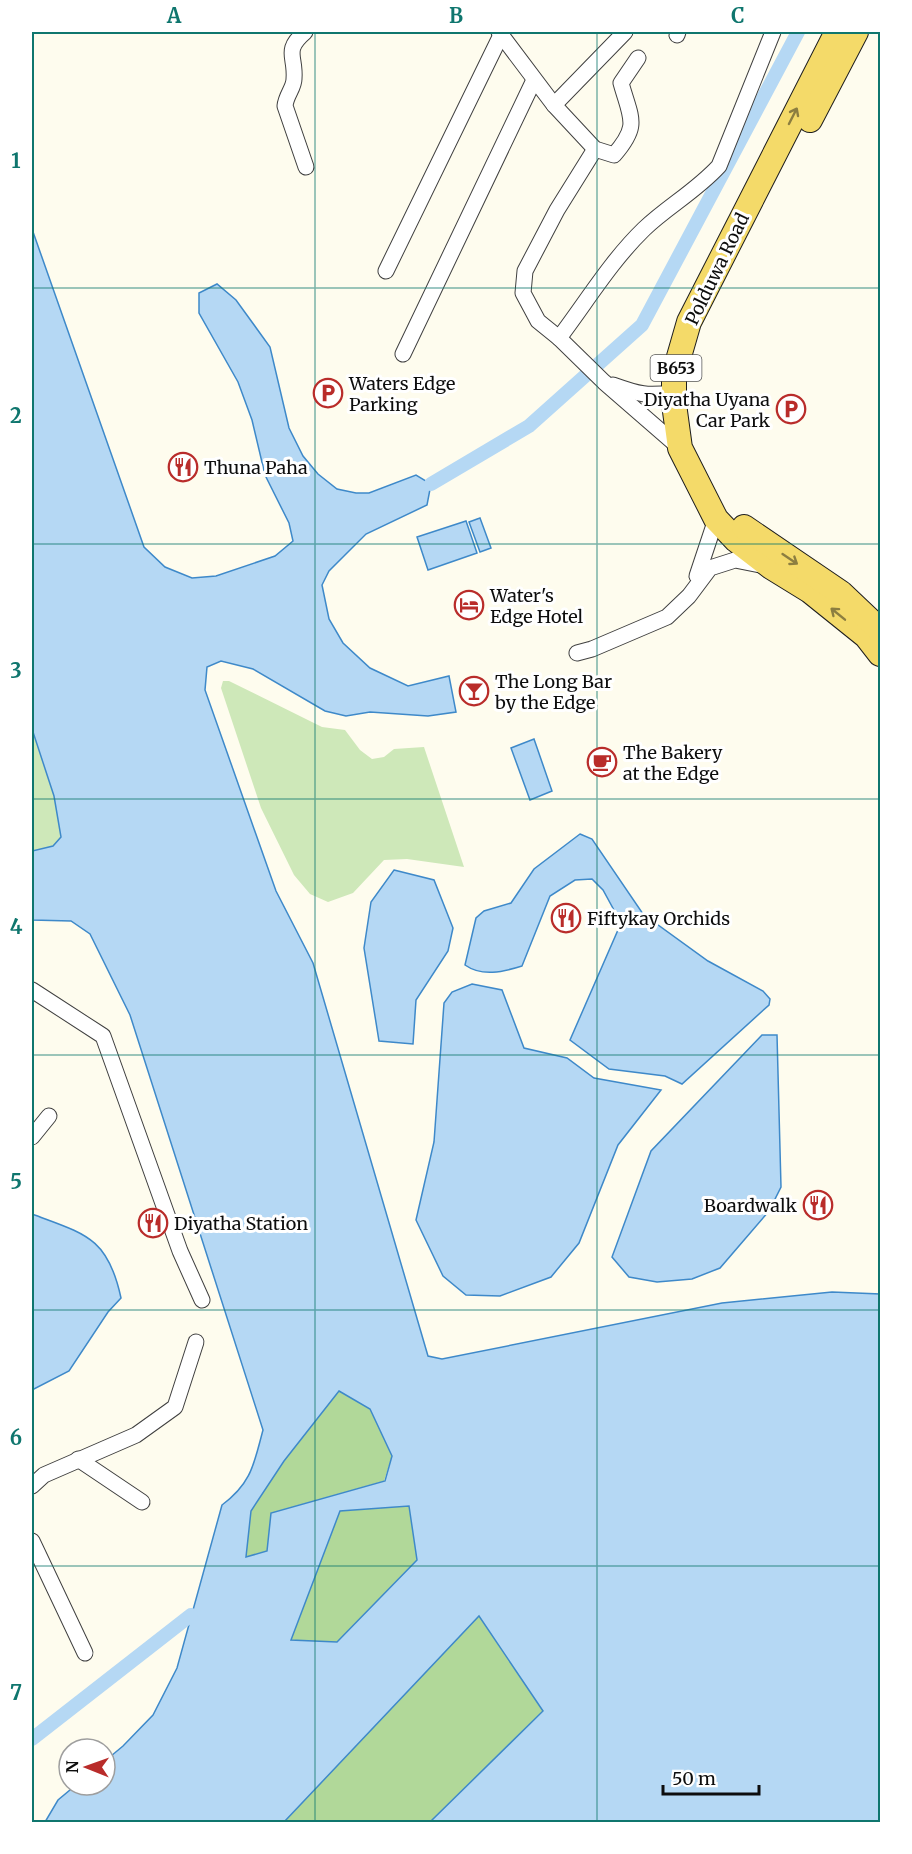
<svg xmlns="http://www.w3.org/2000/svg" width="912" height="1854" font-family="Merriweather,serif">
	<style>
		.green { fill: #cee8b9 }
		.forest { fill: #b1d899 }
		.water { fill: #b5d8f4; stroke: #3e89c9; stroke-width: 1.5; fill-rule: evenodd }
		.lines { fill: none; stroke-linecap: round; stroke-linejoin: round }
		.canal { stroke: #b5d8f4; stroke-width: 14 }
		.street-casing { stroke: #404040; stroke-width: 17 }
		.primary-casing { stroke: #1e1e1e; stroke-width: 26 }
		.street { stroke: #fff; stroke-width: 15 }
		.primary { stroke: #f4da69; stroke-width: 24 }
		.oneway { stroke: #8c7e40 }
		.grid { fill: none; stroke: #0f766e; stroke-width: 1.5; stroke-opacity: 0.55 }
		.labels { text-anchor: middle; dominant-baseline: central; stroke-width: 6; stroke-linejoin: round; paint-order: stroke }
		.shield { fill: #fff; stroke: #565656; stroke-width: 1.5 }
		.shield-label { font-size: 16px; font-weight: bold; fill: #0d0d0d }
		.street-label { font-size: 18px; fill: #0d0d0d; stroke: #fff }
		.poi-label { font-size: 18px; fill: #0d0d0d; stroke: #fff; text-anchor: start }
		.neatline { fill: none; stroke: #0f766e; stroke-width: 2 }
		.grid-label { font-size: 20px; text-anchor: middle; font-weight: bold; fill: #0f766e }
	</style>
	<rect width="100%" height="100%" fill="#fefcee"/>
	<g class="green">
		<polygon points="223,681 229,681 322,727 345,730 360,750 372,759 384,757 394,749 424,747 464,867 407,859 384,860 353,893 328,902 310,894 294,875 261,808 221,688"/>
		<polygon points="32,729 54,796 61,838 54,846 32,851"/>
	</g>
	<g class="forest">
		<polygon points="339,1391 370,1408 392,1456 384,1481 271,1513 267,1551 245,1558 251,1511 284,1461"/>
		<polygon points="409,1506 417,1560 337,1642 291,1640 340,1511"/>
		<polygon points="479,1615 543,1711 430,1822 284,1822"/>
	</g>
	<g class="water">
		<path d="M32,229L144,547L165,567L192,578L216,576L275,556L293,541L289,523L265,475L252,420L238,382L199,313V293L217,284L236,300L270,347L289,428L303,456L318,474L337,489L356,493H369L416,475L431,484L427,505L366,534L329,571L322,585L329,619L343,643L370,668L408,686L449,676L456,712L428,716L370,712L346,716L325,711L253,669L221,661L207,667L205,690L276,891L313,963L428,1356L442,1359L722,1303L832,1292L880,1294V1819L877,1822H430L543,1711L479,1616L284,1822H45L58,1800L76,1785H105V1761L123,1746L153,1715L177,1668L222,1505C252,1483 254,1463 263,1430L130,1015L90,934L71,921L32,920V851L53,846L61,837L54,796L32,729ZM339,1391L370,1409L392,1456L385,1481L271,1513L267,1551L246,1557L251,1511L284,1461ZM409,1506L417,1560L337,1642L291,1640L340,1511Z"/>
		<polygon points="480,518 491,548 480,552 469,522"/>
		<polygon points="466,521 477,553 428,570 417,537"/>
		<polygon points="534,739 552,791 530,800 511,748"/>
		<path d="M580,834L592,839L643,914L708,961L763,991L770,999L769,1005L682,1084L665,1076L609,1069L570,1040L621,923L603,890L592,879L575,880L550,896L522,966C503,972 482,977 465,965L476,918L484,911L511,903L534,869Z"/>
		<polygon points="394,870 434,880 453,928 448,951 416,1000 413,1044 379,1041 364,948 371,902"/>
		<polygon points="472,984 502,990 524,1048 567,1058 594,1078 661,1090 618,1145 579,1243 551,1277 500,1296 466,1295 443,1276 416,1220 434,1142 444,1003 452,992"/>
		<polygon points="762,1035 777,1035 781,1187 769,1211 720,1268 692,1279 657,1282 629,1277 612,1257 651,1151"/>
		<path d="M32,1214C85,1234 108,1237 121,1298L108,1312L69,1371L32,1390Z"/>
	</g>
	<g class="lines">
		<g class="canal">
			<polyline points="431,484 529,426 642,325 798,32"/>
			<polyline points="32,1739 191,1615"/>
		</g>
		<g class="street-casing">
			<g id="street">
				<path d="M305,32C283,51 296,56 294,79C294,88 286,95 285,106L306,167"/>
				<path d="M499,32L554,105L595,149L614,155C640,125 631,119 621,83L638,58"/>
				<polyline points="677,35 678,32"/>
				<polyline points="554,105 625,32"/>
				<polyline points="595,149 557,210 525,271 523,293 538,321 559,338 604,382 680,448"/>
				<polyline points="386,271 501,35"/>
				<path d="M559,338C587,301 611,261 644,229C668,206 695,192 719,166L773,32"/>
				<polyline points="403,354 534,80"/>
				<path d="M613,385C638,394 648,397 674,392"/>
				<polyline points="697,576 716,519"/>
				<polyline points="577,653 592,649 667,617 689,596 710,568 735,560 765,566"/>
				<polyline points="32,990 103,1036 180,1251 202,1300"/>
				<polyline points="32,1137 49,1116"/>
				<polyline points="78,1459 142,1502"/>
				<polyline points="32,1486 44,1475 136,1435 175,1407 196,1342"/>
				<polyline points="32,1541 85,1653"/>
			</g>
		</g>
		<g class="primary-casing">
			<g id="primary">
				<polyline points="837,32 689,322 674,374 674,404 680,448 716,519 736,540 771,567 810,591 866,636 880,654"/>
				<polyline points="810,120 856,32"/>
				<polyline points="744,527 841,593 880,630"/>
			</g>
		</g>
		<use href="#street" class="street"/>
		<use href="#primary" class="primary"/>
	</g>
	<defs><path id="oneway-shaft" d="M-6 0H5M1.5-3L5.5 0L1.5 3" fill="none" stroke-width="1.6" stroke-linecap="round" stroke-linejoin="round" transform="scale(1.5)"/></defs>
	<g class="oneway">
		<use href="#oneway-shaft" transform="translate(793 116) rotate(-63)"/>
		<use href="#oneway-shaft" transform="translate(790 559) rotate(34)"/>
		<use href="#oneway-shaft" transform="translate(838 614) rotate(-141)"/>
	</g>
	<path class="grid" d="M315,32V1822M597,32V1822M32,288H880M32,544H880M32,799H880M32,1055H880M32,1310H880M32,1566H880"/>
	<defs>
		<g id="parking-ring" transform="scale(1.5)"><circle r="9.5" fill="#fff" stroke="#b92c2a" stroke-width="1.5"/><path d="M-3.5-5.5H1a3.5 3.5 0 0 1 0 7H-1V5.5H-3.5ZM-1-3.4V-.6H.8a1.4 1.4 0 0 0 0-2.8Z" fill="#b92c2a"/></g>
		<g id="restaurant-ring" transform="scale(1.5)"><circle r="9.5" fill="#fff" stroke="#b92c2a" stroke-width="1.5"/><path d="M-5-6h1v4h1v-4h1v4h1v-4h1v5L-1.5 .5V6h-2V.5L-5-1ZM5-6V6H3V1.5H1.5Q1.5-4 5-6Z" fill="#b92c2a"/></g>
		<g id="hotel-ring" transform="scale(1.5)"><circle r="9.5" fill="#fff" stroke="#b92c2a" stroke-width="1.5"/><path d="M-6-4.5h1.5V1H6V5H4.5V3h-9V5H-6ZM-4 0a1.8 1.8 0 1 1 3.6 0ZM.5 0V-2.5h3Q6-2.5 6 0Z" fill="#b92c2a"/></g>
		<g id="bar-ring" transform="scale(1.5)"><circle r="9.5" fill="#fff" stroke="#b92c2a" stroke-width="1.5"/><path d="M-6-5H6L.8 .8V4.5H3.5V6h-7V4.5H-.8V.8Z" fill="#b92c2a"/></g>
		<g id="cafe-ring" transform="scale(1.5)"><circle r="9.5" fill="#fff" stroke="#b92c2a" stroke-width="1.5"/><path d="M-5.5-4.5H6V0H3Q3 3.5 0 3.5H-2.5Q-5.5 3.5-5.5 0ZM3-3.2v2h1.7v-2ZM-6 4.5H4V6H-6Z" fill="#b92c2a"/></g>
	</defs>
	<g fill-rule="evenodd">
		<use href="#parking-ring" x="328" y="393"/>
		<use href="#parking-ring" x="791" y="409"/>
		<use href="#restaurant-ring" x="183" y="467"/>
		<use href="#hotel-ring" x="469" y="605"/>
		<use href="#bar-ring" x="474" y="691"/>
		<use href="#cafe-ring" x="602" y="762"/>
		<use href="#restaurant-ring" x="566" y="918"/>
		<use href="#restaurant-ring" x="818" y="1205"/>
		<use href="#restaurant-ring" x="153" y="1223"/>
	</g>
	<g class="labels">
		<rect class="shield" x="650.5" y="355" width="51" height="26" rx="4.5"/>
		<g class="shield-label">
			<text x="676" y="368">B653</text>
		</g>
		<g class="street-label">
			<text transform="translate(717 269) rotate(-64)">Polduwa Road</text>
		</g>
		<g class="poi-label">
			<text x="349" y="383">Waters Edge<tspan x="349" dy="21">Parking</tspan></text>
			<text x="770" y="399" text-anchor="end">Diyatha Uyana<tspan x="770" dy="21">Car Park</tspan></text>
			<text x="204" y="467">Thuna Paha</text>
			<text x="490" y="595">Water's<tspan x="490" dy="21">Edge Hotel</tspan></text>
			<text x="495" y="681">The Long Bar<tspan x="495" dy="21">by the Edge</tspan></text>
			<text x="623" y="752">The Bakery<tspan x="623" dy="21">at the Edge</tspan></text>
			<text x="587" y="918">Fiftykay Orchids</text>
			<text x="797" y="1205" text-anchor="end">Boardwalk</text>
			<text x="174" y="1223">Diyatha Station</text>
		</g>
	</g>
	<rect width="912" height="1854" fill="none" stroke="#ffffff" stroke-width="66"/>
	<g transform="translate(87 1767) rotate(271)"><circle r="28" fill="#ffffff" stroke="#9e9e9e" stroke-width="1.5"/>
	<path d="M0-4.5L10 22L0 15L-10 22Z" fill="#b92c2a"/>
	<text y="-9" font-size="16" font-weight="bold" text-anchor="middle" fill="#0d0d0d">N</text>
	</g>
	<path d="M663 1785v9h96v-9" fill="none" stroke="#0d0d0d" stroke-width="3"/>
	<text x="672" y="1785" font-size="18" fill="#0d0d0d" stroke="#ffffff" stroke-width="4.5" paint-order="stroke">50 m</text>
	<rect x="33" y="33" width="846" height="1788" class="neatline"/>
	<g class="grid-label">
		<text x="174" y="23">A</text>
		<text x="456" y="23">B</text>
		<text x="738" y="23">C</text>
		<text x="16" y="168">1</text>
		<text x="16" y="423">2</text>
		<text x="16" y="678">3</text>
		<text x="16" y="934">4</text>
		<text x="16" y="1189">5</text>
		<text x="16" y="1445">6</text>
		<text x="16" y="1700">7</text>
	</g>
</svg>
